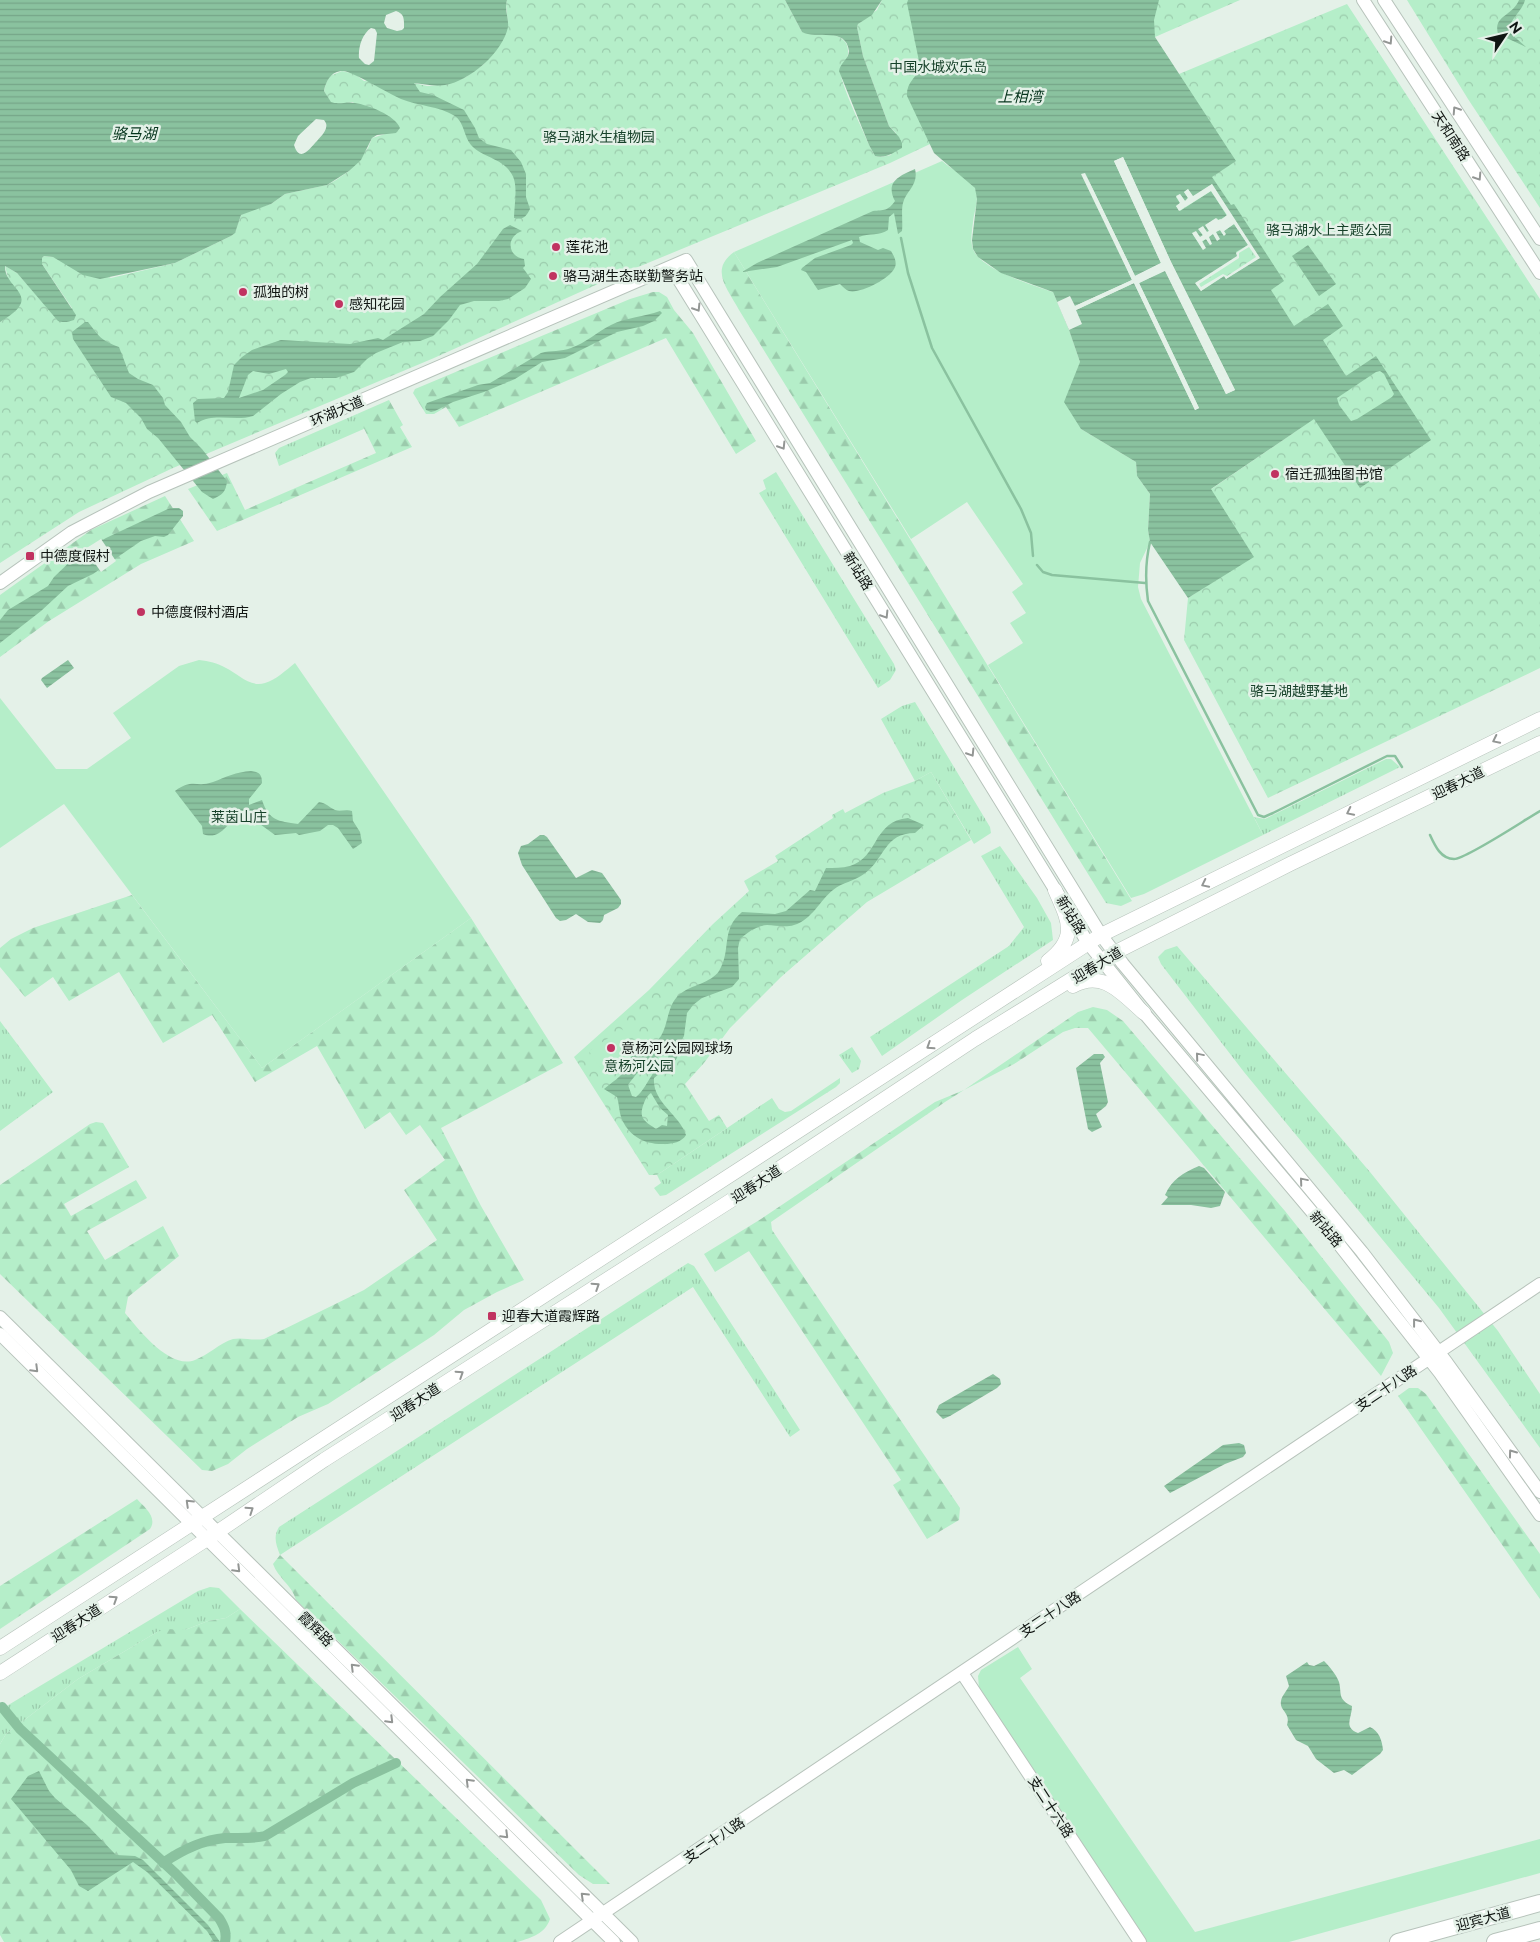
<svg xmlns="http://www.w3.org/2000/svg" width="1540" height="1942" viewBox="0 0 1540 1942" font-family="Raleway,'Noto Sans SC',sans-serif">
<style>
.grass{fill:url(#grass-tufts)}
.forest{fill:url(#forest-firs)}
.park{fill:url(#park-crowns)}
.garden{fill:#b5eec9}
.water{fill:url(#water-rules);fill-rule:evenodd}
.pier{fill:#e4f1e8;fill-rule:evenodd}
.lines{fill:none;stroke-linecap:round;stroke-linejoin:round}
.stream{stroke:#8ac29f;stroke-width:2.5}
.canal{stroke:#8ac29f;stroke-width:10}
.tertiary-casing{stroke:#b7c3bb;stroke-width:14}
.secondary-casing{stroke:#b7c3bb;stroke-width:15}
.trunk-casing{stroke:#b7c3bb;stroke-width:18}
.tertiary{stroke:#fff;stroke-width:12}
.secondary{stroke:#fff;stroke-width:14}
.trunk{stroke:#fff;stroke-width:16}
.oneway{stroke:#939694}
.poi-dot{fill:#c13361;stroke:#e4f1e8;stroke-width:2}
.labels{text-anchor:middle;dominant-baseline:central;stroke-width:5;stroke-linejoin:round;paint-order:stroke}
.park-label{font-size:14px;fill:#17422a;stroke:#e4f1e8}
.street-label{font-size:14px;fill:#101512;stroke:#e4f1e8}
.poi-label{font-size:14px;fill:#101512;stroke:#e4f1e8;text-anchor:start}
.water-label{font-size:15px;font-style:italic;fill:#05341c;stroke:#e4f1e8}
</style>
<defs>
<pattern id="grass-tufts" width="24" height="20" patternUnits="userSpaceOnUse" patternTransform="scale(1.25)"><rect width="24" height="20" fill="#b5eec9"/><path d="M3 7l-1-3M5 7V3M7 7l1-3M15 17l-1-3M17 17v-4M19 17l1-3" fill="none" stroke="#9bcbac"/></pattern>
<pattern id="forest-firs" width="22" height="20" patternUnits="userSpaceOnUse" patternTransform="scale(1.25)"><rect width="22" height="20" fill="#b5eec9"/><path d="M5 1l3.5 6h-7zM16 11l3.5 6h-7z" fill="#9bcbac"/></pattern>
<pattern id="park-crowns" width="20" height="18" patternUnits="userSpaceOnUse" patternTransform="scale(1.25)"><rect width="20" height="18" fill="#b5eec9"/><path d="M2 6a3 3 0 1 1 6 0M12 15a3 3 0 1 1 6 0" fill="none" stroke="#9bcbac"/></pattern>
<pattern id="water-rules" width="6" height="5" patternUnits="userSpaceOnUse" patternTransform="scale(1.25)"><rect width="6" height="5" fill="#8ac29f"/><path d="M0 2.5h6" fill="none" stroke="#76a688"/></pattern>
</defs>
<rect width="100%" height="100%" fill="#e4f1e8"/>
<path class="grass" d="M357,414L366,428L279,466L275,453L279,448Z
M776,472L894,664L896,670L890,680L878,688L759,493L766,489L763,480Z
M915,702L990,827L991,833L974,844L931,772L915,781L881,719L902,706Z
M1386,759H1391L1400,767L1263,835L1254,817L1265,819Z
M1000,846L1037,898L1051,923L1053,940L962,1000L882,1056L870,1037L1009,946L1024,927L981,856Z
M1177,946L1370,1172L1498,1331L1540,1394V1448L1439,1308L1244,1072L1161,964L1158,957L1165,950Z
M0,1021L53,1092L0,1131Z
M852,1047L861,1061L859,1069L852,1073L839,1055Z
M840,1078V1083L836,1087L666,1195L660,1196L654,1188L661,1183L657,1175L772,1098L779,1109L785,1112L791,1111Z
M688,1263L694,1266L800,1430L790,1437L693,1287L280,1555C276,1544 273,1537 279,1527Z
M210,1587L219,1588L240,1609L226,1618L208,1621L185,1630L157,1632L78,1679L6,1734L0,1744V1710L198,1591Z"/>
<path class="forest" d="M734,252L1132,901L1121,906L1106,903L739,310C728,289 709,270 734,252Z
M653,292H659L667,297L674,310L693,333L756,441L736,454L666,338L459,427L446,407L434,414H426L413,393L415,389L630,299Z
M389,400L403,425L400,427L412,447L217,531L188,489L227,473L245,510L376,453L357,414Z
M165,496L194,541L141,564L49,621L0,657V595L91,530Z
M132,895L262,1068L471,918L563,1063L441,1128L481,1206L524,1280L497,1292L464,1310L434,1335L368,1378L328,1404L298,1417L247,1449L228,1464L212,1471L202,1470L0,1274V1185L90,1124L96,1122L103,1123L129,1167L64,1204L71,1216L136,1180L147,1198L87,1231L105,1260L163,1226L179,1256L128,1297L125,1313C139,1330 170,1370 195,1360C208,1355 220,1343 233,1339C243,1337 253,1341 264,1339L364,1290L437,1240L404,1190L445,1160L420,1125L406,1135L390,1112L365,1129L317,1046L255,1082L212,1015L163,1043L119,972L69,1001L53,977L25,997L0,967V948L11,939L33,928Z
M1093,1007L1107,1010L1123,1021L1285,1211L1389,1342L1393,1353L1381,1376L1088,1028H1075L1063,1032L1014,1064L964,1090L945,1102L771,1222L772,1230L960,1508L959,1520L927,1539L893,1485L901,1480L749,1251L715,1272L704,1254L761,1219L935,1102L964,1090L1078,1012Z
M1409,1388H1418L1426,1394L1540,1554V1599L1398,1396Z
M137,1499C144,1507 158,1517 150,1529L0,1629V1586Z
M280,1555L610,1884H593L579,1875L296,1600C292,1585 278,1578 273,1564Z
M240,1609L541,1900L550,1919C545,1934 532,1937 518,1942H4L0,1935V1744L6,1734L78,1679L157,1632L167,1629L185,1630L208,1621L226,1618Z"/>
<path class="park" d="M507,0H785L802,32C822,34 857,30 846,62C844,67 840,74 842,80C849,102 860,124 869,145L875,156L882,157L891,155L896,133L889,126L863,56L857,27L858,24L877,10L882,0H1240L1155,37L890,163L609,279L434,358L173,468L79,512L0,563V322L16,310L5,266L17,273L58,320L72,308L42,264V258L44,256L53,257L111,278L175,263L231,236L235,232L241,215L248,211L271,204L285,194L327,185L336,180L349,171L368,148L372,138L385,134L353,102L339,104L331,103L324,91L326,83L330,76L342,71L355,74L364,81L414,83L427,86L445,85L466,77L484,64L508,25L506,4Z
M1407,0H1540V208L1468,99Z
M1347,4L1540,299V668L1268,798L1184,640L1188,598L1253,556L1210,490L1302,427L1201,291L1176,206L1179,74Z
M931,772L971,840L867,902L781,977L730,1028L704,1063L685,1084L709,1121L719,1115L727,1128L657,1175H649L574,1057L649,990L713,924L749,891L744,881L778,861L775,856L833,818L832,815L843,809L845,813L883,793L915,781Z"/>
<path class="garden" d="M942,161C952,170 969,177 975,188C980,199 974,211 973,222C972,231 970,241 973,249C981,270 1033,285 1053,292L1069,330L1080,362L1081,429L1136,462L1137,476L1150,494L1148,530L1150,542L1140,563L1138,587L1141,599L1263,835L1144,894L1131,898L988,665L1023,643L1010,623L1026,613L1012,592L1023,584L967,502L911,539L734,252Z
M199,660C209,661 217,663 226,668C237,673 250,688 265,683C276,680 286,670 295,663L471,918L262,1068L64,804L0,848V698L56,769H87L131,738L113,713L179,666Z
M622,1029L634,1046L600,1068L589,1051Z
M1018,1647L1032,1669L1020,1678L1195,1932L1540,1839V1873L1289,1942H1145L979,1688L978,1676L981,1670Z"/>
<path class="water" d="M0,0H507C504,9 509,18 508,27C503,52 470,81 445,85C435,87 424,84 414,83L420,92L433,95L464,110L475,128L479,138L487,144L511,150L521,162L526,174V197L530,209C526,217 523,220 514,218C514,205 519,184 511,173C502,158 483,158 471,145C464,137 464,122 455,116C439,106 418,106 401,99C389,94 352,71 343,71C331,71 326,81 324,91L331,102C339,105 347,101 355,103C368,105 395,115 400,128L396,133L377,135L372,138L361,160L349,171L327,185L285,194L271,204L241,215L235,233L231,236L175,263L100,279L83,275L53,257L44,256L42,258V264L76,315L74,320C68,322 64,323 58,321L17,273L5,266C4,290 46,295 0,322ZM396,11C405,14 404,20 404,28L402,30L397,31L387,28L384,23L386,15ZM371,28L375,29L377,33L374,61L369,65L365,64L359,58C358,48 362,34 371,28ZM316,119L324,120C326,123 327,124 326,128C325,133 320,137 317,141C310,148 300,164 294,145L298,136Z
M785,0H882L872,15L858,24L857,27L863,56L889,126L899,137L902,143V148C893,153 885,159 875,156L869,145L839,71C840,63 849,59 849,51C846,26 816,40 802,32Z
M908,0H1159L1154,20L1155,37L1236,161L1212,177L1231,205L1234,204L1284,281L1271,290L1294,326L1328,304L1343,326L1323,340L1346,376L1376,356L1431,440L1360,488L1314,419L1211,489L1254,557L1188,598L1150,542L1148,530L1150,494L1137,476L1136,462L1081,429L1064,402L1080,362L1069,330L1053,292L1001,273L978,257L973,249L972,240L977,199L975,188L934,153L907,96C906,82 917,78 920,66L907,3ZM1123,157L1171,262L1235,390L1226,394L1165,270L1139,283L1199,408L1195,410L1134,283L1076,310L1075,306L1132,280L1085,173L1135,276L1161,263L1114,161ZM1212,184L1259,258L1226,279L1224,276L1201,291L1196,283L1238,256L1236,252L1248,245L1234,224L1224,231V236L1220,230L1215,232L1217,240L1213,234L1208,237L1210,245L1206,239L1202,242L1203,250L1192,233L1200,237L1203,236L1199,229L1207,232L1209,231L1206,225L1217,218L1218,220L1227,216L1211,191L1180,211L1176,206L1180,203L1176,197L1180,194L1185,201L1188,198L1184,192L1188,189L1193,197ZM1380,371L1384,374L1394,394L1392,397L1357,419L1351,421L1339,405L1337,398L1376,372Z
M1519,0H1525C1522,12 1509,19 1509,32L1526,47L1498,34C1493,15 1512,17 1519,0Z
M915,169C919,185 906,191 903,203C901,210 903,223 902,231L898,234L894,213L889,217L888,230C880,236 869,233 859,237L860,242L878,250L883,248L891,251C894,256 898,263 894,269C889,279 860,294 849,291C846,290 843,287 840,284L818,290L806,272L801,270L802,268L815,258L851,245L853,243L852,240L777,267L742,272L757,263L873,211C884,210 888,211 895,201C885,182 899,176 915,169Z
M510,225L522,231C505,237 508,257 524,259L525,266L523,268L531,279L525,288L508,299L499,301H474L460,305L449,320L433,336L420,341L403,342L376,353L367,359L354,372L336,378H311L300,382L281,394L253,416C234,422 215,412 197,423L195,421L193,403L198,399L224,398L228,392L234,365L242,357L252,350L272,343L281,340L350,344L378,338L383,340L386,338L424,314L440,297L477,264L503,229ZM286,369L288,372L285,375L263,390L239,398L248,375L253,371L269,374Z
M1308,245L1336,284L1319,296L1292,256Z
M660,311L662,313L654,321L643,326L617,332L565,358L542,362L515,379L484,392L453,402L435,411L431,412L426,410L425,407L427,403L478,385L490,383L541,353C551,350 561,352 571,348C586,343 597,332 611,325C627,317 644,317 660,311Z
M85,322H88C99,336 100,340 119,347L129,373L138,379L153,385L163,398L165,405L181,422L190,437L202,449L227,481C226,492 222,495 213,499L202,492L158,438L147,429L141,418L126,403L111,397L73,339L72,332Z
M170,508H179L183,511V516L168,535L164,537L155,536L141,541L93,574L68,586L41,611L0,643V620L8,610L48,586L54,577L78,554L106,538Z
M68,660L74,668L47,688L41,680L42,678Z
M251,771C259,772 262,774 262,783L249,799V805L262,800C269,821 278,821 298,824L319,802C326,803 329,807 335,810C340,812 346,809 352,811L353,821L360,832L362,843L353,849L338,828L333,825H328L320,831L299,835L296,833L275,835L249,816L239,813C228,823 220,841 203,834L202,826L175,791C193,778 196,788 213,782C226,777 236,772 251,771Z
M908,818L924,825L915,833C884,833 885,859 864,874C855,881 843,882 833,890C820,900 812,920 794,925C785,928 775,925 767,925C756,926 748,932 740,939L738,948L739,979L732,987L702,998L693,1005L687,1013L684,1036L679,1045L677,1058L674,1062L654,1078C652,1102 679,1114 686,1135C682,1142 672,1144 665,1144C645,1145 628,1136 621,1117C619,1111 619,1103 617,1097L604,1089C611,1083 621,1077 627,1068C630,1063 630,1056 635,1052C644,1046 655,1045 661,1036C669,1022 667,1005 680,994C691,985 711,983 719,971C732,950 720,930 742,912L775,914L786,911L810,890L815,891L826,868C834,868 842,868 850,866C879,857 873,821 908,818ZM669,1054C666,1067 658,1065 652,1075C646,1084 644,1090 636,1097L632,1096L628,1085C640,1069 649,1058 669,1054ZM651,1093L660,1108L668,1115L667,1126L662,1125L656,1129C644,1121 638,1118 644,1103C646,1098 647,1096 651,1093Z
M540,835H544L547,837L576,878L592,870L602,873L621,900V904L618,908L604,915L603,920L600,923L588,922L576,914L566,920L560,921L556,918L522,865L518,853L521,846L528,844Z
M1094,1054H1103L1105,1057L1100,1063L1108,1102L1106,1106L1096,1114L1102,1127L1092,1132L1088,1129L1076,1068Z
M1199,1166L1204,1168L1225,1192L1220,1206L1211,1208L1191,1205H1161L1168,1197L1165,1195C1172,1179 1183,1173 1199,1166Z
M993,1374L1000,1379L1001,1384L997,1388L950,1416L943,1419L936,1412L939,1405Z
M1239,1443L1244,1445L1246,1453L1243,1457L1225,1464L1170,1493L1164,1486L1223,1445Z
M1324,1661C1329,1666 1336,1674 1339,1682C1342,1693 1337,1699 1352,1706C1352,1718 1343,1727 1358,1733L1370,1727C1379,1731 1382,1740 1383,1750L1380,1754L1352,1775L1344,1770L1334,1773L1316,1759L1308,1746L1296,1740L1287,1725C1291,1712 1279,1711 1281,1701C1282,1695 1287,1691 1289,1686L1286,1676L1307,1662L1309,1665L1314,1666Z
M39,1771L49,1791L55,1798L87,1825L116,1855L135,1856L143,1860L208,1925L220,1942H214L207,1931L147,1872L133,1862L88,1891L79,1886L71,1870L11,1799L28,1776Z"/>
<path class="pier" d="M1123,157L1171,262L1235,390L1226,394L1165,271L1139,283L1199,408L1195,410L1134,283L1076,310L1082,324L1069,330L1057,302L1070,296L1075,306L1132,280L1081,174L1085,173L1135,276L1161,263L1114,161ZM1122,160L1169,263L1232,389L1227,391L1167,269L1164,268L1136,283L1135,281L1134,278L1162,266L1164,263L1117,162Z
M1212,184L1260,258L1226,279L1224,276L1201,291L1195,283L1237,256L1236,253L1248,245L1234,224L1224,231L1226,234L1224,236L1220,230L1216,232L1220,239L1217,241L1213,234L1209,237L1212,244L1210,245L1206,239L1202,241L1206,248L1203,250L1192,233L1196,231L1200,237L1203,235L1198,229L1203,226L1207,232L1209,231L1205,225L1216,218L1218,220L1222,219L1227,215L1211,191L1179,211L1176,206L1180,203L1176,196L1180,194L1185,201L1188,198L1184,192L1188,189L1193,196ZM1249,247L1256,257L1227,276L1223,274L1201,287L1199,284L1239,258V253Z
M101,539L116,561L101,572L85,549Z"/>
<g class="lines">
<path class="stream" d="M901,238L908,273L932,348L1021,509L1031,533L1033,556
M1150,542C1145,563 1145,580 1148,601L1258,815L1264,817L1273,813L1387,756H1395L1402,767
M1037,565L1043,572L1052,575L1145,583
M1430,835C1435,846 1441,859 1454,859C1466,859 1526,819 1540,811"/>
<path class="canal" d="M2,1707L20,1729L176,1874L219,1918C224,1926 227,1932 225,1942
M163,1863C182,1850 202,1840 225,1838C239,1838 252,1839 265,1836L353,1783L396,1763"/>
<defs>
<path id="tertiary" d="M1363,0L1540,273
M1384,0L1540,239
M671,267L1088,943L1144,1013L1334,1238L1440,1373L1540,1515
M0,583L72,532L149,492L686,260L1101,935L1123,964L1362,1252L1447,1363L1540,1492
M0,1317L632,1942
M0,1334L614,1942
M962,1673L1140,1942
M560,1942L1540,1284"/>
<path id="secondary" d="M1048,961C1079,937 1068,920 1055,890
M1073,986C1103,969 1122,994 1144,1013
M0,1648L1101,935L1540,719
M0,1673L207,1539L324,1460L730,1201L975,1039L1114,953L1290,864L1540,743"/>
<path id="trunk" d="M1398,1942L1540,1903
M1495,1942L1540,1930"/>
</defs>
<use href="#tertiary" class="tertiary-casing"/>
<use href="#secondary" class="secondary-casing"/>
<use href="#trunk" class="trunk-casing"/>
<use href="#tertiary" class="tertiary"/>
<use href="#secondary" class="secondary"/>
<use href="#trunk" class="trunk"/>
</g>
<defs><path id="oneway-chevron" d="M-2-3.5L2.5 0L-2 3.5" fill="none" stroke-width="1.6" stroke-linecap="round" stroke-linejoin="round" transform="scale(1.25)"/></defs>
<g class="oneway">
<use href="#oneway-chevron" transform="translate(1389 41) rotate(57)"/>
<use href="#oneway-chevron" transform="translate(1456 110) rotate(-123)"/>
<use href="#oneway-chevron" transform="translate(1478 177) rotate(57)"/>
<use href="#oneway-chevron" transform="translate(697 308) rotate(58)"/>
<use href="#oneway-chevron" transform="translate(782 446) rotate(58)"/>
<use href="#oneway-chevron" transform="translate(885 615) rotate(58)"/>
<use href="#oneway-chevron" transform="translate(1496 740) rotate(154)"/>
<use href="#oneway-chevron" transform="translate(971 753) rotate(58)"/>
<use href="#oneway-chevron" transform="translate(1350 812) rotate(154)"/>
<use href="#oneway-chevron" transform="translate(1205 884) rotate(154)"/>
<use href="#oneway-chevron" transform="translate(930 1046) rotate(147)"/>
<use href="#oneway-chevron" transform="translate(1199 1056) rotate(-130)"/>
<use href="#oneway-chevron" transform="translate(1303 1181) rotate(-130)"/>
<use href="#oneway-chevron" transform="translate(596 1286) rotate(-33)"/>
<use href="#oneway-chevron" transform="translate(1416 1322) rotate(-128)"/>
<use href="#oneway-chevron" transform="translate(35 1369) rotate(45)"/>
<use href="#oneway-chevron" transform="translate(460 1374) rotate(-33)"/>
<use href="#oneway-chevron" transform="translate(1512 1453) rotate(-126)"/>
<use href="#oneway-chevron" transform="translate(189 1503) rotate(-136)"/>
<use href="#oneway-chevron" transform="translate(250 1510) rotate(-34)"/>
<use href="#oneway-chevron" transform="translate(237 1569) rotate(45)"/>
<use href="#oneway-chevron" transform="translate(114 1599) rotate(-33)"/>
<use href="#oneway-chevron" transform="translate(354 1667) rotate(-135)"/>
<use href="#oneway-chevron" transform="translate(390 1720) rotate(45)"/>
<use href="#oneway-chevron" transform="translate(469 1782) rotate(-135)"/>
<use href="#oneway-chevron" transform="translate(505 1835) rotate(45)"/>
<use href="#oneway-chevron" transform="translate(584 1896) rotate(-136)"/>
</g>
<g class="poi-dot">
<circle cx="556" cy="247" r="5"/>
<circle cx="553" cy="276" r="5"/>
<circle cx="243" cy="292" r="5"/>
<circle cx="339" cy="304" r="5"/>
<circle cx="1275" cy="474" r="5"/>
<rect x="25" y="551" width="10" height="10" rx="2.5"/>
<circle cx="141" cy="612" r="5"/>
<circle cx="611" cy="1048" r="5"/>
<rect x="487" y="1311" width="10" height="10" rx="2.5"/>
</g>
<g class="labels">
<g class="park-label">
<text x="938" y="67">中国水城欢乐岛</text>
<text x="599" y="137">骆马湖水生植物园</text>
<text x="1329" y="230">骆马湖水上主题公园</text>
<text x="1299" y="691">骆马湖越野基地</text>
<text x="239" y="817">莱茵山庄</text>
<text x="639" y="1066">意杨河公园</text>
</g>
<g class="street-label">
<text transform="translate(1451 136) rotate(57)">天和南路</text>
<text transform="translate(337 411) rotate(-23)">环湖大道</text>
<text transform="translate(858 571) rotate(58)">新站路</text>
<text transform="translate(1458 783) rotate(-26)">迎春大道</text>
<text transform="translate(1071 915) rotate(58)">新站路</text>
<text transform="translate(1097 965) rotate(-31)">迎春大道</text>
<text transform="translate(756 1184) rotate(-33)">迎春大道</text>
<text transform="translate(1326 1229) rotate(50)">新站路</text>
<text transform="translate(1386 1388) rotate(-34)">支二十八路</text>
<text transform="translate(415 1402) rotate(-33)">迎春大道</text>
<text transform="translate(1050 1614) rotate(-34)">支二十八路</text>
<text transform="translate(76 1623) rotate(-33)">迎春大道</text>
<text transform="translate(316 1629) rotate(45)">霞辉路</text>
<text transform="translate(1051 1807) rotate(57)">支二十六路</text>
<text transform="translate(714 1840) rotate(-34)">支二十八路</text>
<text transform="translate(1483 1919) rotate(-15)">迎宾大道</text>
</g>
<g class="poi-label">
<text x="566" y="247">莲花池</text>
<text x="563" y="276">骆马湖生态联勤警务站</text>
<text x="253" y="292">孤独的树</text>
<text x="349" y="304">感知花园</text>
<text x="1285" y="474">宿迁孤独图书馆</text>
<text x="40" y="556">中德度假村</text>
<text x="151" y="612">中德度假村酒店</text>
<text x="621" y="1048">意杨河公园网球场</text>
<text x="502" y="1316">迎春大道霞辉路</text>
</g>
<g class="water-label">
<text x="1020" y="97">上相湾</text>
<text x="134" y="134">骆马湖</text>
</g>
</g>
<g transform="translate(1505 35) rotate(55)" stroke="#e4f1e8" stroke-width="4" paint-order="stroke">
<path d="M0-4L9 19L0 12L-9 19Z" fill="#101512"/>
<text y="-8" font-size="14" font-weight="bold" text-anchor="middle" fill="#101512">N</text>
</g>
</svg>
